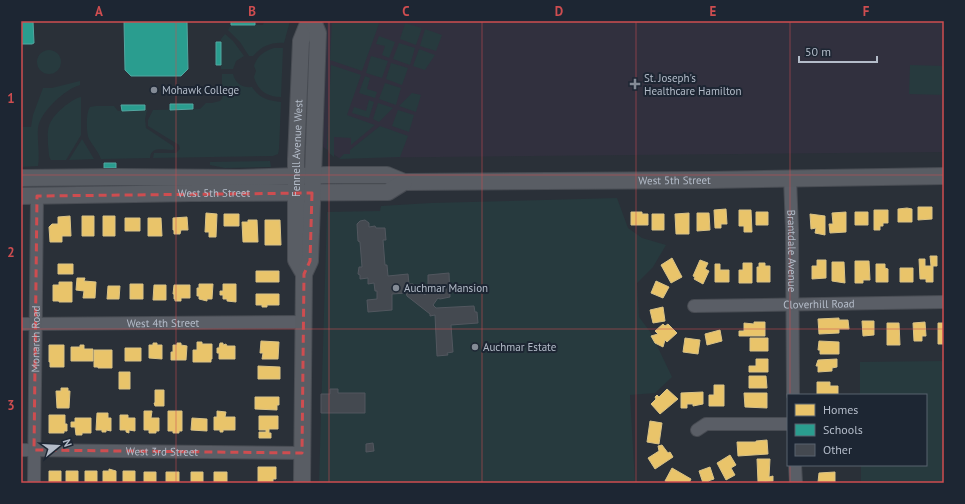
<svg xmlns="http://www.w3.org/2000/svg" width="965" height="504" viewBox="0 0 965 504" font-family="'PT Sans',sans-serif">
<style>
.medical{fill:#31303e}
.green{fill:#273a3e}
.homes{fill:#e9c46a;stroke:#d9c286}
.schools{fill:#2a9d8f;stroke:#53a6a0}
.building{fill:#444950;stroke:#52575f}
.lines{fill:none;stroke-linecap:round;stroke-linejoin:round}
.minor-casing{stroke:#484c53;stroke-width:14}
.secondary-casing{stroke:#484c53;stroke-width:18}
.minor{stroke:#5a5e66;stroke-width:12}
.secondary{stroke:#595d64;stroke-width:16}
.marked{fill:none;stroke:#ce4d50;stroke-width:3;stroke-dasharray:8 5;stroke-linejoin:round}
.grid{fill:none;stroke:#ce4d50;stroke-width:1;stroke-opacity:0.55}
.poi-dot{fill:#848b96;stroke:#1d2633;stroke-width:1.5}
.labels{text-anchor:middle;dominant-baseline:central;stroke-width:4;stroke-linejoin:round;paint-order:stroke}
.poi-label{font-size:11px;fill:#b4bcc9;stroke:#1d2633;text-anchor:start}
.street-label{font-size:11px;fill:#b4bcc9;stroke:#1d2633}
.neatline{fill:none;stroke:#ce4d50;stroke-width:1.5}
.grid-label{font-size:13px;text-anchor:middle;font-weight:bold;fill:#ce4d50}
</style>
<rect width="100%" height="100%" fill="#2a3038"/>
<path class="medical" d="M327,21H944V152L339,158L323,147Z"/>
<path class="green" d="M264,21H290L284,43C271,42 262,46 253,56H249L240,42L228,30L231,25H263Z
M332,21H380L362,71L330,60Z
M405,23L422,28L416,45L400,39Z
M425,29L442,35L436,51L420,46Z
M225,34L233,41L244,56L236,61L233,69H221V39Z
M379,36L395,42L389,58L382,55L385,46L376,44Z
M399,43L415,48L410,65L393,59Z
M274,48H283L281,97C267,97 258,91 254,77L256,71L254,66C257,56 264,51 274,48Z
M419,49L435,55L425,70L413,66Z
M37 62a12 12 0 1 1 24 0a12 12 0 1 1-24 0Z
M371,56L388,61L382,78L366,73Z
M391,63L408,68L402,85L386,79Z
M331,65L361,75L347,115L375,125L351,145V138L334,137V157L329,153L327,147Z
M910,65L944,66V95L909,94Z
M222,74H233C235,83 242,88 252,87C259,98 268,101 281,102L279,149L278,154L273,156L153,158L154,153H176L180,149L179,145L148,126V120L153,110L200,109L206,103H212L220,101C224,97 224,92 220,87L222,85Z
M365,76L370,78L367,89L377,92L375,98L359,93Z
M80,81V85C65,89 40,112 38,128C37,141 40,154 38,166L21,167V127H31L33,115L43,88H52Z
M385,83L401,88L396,105L379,99Z
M412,93L421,95L416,112L399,106Z
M81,97V135L66,160H51C48,156 49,150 48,145C48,139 47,132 49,126C52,115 71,99 81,97Z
M369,100L374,102L369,118L352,113L354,107L366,111Z
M378,103L393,108L379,122L373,119Z
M96,106H114L118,111L147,110L145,119L146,128L173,146L174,149L172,150C163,150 151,146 150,158L101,159C98,151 93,146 89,139C86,133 86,112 90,107Z
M398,110L414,115L409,132L392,126Z
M380,126L408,136L400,157L339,159L344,154H350V150Z
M82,139L94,159L69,160Z
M270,161L271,167L225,168L210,165V162Z
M617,198L628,228L642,238L666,245L653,267L637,283L639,317L651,333L672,377L655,393L630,395L635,483H319L327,212L380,211L381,206L431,203Z
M944,361V483H861V465H926V395H860V362Z"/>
<path class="homes" d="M918,207H932V219L918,220Z
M907,208L912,209V222H898V209Z
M726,209L727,224H721V228H715L714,210Z
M739,210H751L752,232H744V226H739Z
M874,210H888V223H883V226H880V230H874Z
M631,212H642V214H648V225H631Z
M756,212H768V225H756Z
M846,212V232L830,233L829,224H833L832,213Z
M855,212H868V225H855Z
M206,213L217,214L216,237H209V232H205Z
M689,213V234H676L675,214Z
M697,213H709L710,230L697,231Z
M224,214H239V226H224Z
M652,214H664V230H652Z
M810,214L825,216V235L815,233L816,228L811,229Z
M70,216L71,236H62V242H50L49,227L52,224H58V217Z
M82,216H94V236H82Z
M103,216H115V236H103Z
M187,217L188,230H181L180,234H174V230H173V218Z
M125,218H140V231H125Z
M148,218H161L162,236H148Z
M248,220H257L258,242H243L242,222H248Z
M265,220H280L281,245H265Z
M930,256H937V266H933V282H926V279H920L919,259H925V266H931Z
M672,258L682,277L671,283L661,265Z
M700,260L708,263L705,269L709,271L703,284L694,279L695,277L693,276Z
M817,260H826V278L812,279V266H817Z
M855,261H869L870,280H863V283H855Z
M832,262H844L845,283L832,281Z
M743,263H752V283H739V270H743Z
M759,263H765V266H770V282H757V267H759Z
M58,264H73V274H58Z
M715,264H720V270H729V282H715Z
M876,264H885V268L888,269V282H876Z
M900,268H913V282H900Z
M256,271H279V282H256Z
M77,278H85L84,281L96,282L95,298H83L84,291L76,290Z
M656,281L669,287L663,298L651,293Z
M59,282H72V302H59V301H53V285H59Z
M130,284H143V299H130Z
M199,284H213L212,299H207V301L199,299V296H197V288H199Z
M223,284H236V302L227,301V299H223V295H220V291H223Z
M154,285H166V300H153Z
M174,285H190V298H181V301H175V299H174V294H173Z
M108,286H120L119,299H107Z
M256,294H279V305H267V307H262V305H256Z
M663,307L665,321L653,323L650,310Z
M839,318V320H848L849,329H839V333L819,334L818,319Z
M862,321H874V335L863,336Z
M754,322H765V336H739V331H744V323L754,324Z
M925,322L926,336H922V341H914L913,323Z
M887,323H899L900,345H887Z
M938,323H944V344H938Z
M663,324L665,326L668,324L677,333L667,342L665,340L663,347L655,343L651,336L658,334L655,331Z
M720,330L722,341L707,345L705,334Z
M685,338L700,340L698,354L683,352Z
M750,338H768V351H750Z
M261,341L279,342L278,359H262L263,353H260Z
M819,341L839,342V354H820V350H818Z
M197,342H202V344H212V359H211V362H193V350H197Z
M153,343H157V345H162V359L149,358V345H153Z
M177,343H181V345L187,346L186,360H171V352H173V345H177Z
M220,343H223V345L226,344L227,346H235V359H219V353H217V348H219Z
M49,345H64V367H50V362H49Z
M80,345H84V349H93V361H71V347H80Z
M125,348H141V361H125Z
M94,350H112V368H98V367H94Z
M756,359H768V372H749V366H756Z
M837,359V367L832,368V371L818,372V366H816L818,360Z
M258,366L280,367V379H258Z
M119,372H130V389H119Z
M749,376H766L767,388H749Z
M817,382H830V386H838V395H817Z
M714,385H724V406H709V395H714Z
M61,388H68V391H70L69,408H57L56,391H61Z
M667,389L678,399L660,414L651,404L656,399L655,397L657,395L659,397Z
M155,390H164V406H155L154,403H155Z
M703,392V404L693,406V404H687V408H681V393Z
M744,393H767V408L745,407Z
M255,397H279V405H277V410L255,409Z
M144,411H152L151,418H159V431H156V433H149V430H144Z
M168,411H182V431H179V433H173V431H168Z
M217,411L226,412L225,417H235V430H223V432H220V430H214V417H217Z
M97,413H108V418H111V431L106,430V432H102V430H96Z
M49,415H65V424H67V431H64V433H49Z
M120,415H128V418H135V431L129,430V433L126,432V430H120Z
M259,416H278V429H269V433H271V438H259V432H266V430H259Z
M75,418H91V433H82V435H76L75,427H71V422H75Z
M192,418L207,419V431L191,430Z
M650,421L662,423L659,444L647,442Z
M767,440L768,454L738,456L737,442H756V441Z
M662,445L668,453L670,452L673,457L655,469L648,458L659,451L658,446Z
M730,455L736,465L731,468L735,475L726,480L717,463Z
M757,459H770L769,477L773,476V481L758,482Z
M258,467H276V479H273V483H258Z
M710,467L714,479L708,481L709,483H703L699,471Z
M672,468L691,479L689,483H670L665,481Z
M109,469L116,471V483H103V471H109Z
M49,471H61V483H49Z
M66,471H78V483H66Z
M85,471H97V483H85Z
M123,471H135V483H123Z
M144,472H156V483H144Z
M166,472H179V483H166Z
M191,472H203V483H191Z
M214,472H227V483H214Z
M835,472V483H819V482H818L819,473Z"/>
<path class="schools" d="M21,21H33L34,43L32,44H21Z
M124,21H187L188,69L181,76H131L125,70Z
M231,21H255V25H231Z
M216,42H221V65H216Z
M170,104H193V109L170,110Z
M121,105H145V110L122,111Z
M104,163H116V168H104Z"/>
<path class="building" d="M365,220L369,223V227L375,226L376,228H385L386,240H383L385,265H387L388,276L408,274L409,284H413L425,295L430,289L428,287V275L449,273L450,297L440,299L438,298L433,305L436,308L474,306L475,312H477L478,323L451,325L453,352L447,353L448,355L437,356L435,315L430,316V314L407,296L406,293L392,294V310L368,312L367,300L377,299V291H375L374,283L368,284V278L360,279V275L358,274L359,267H362L360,242L358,241L357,224L360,221Z
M330,389H338V393H365V413H321V394H330Z
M373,443L374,451L366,452V444Z"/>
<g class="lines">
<defs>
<g id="minor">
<path id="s1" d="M790,178L792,230L793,395"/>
<path id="s2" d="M694,306L944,302"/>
<path id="s3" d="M21,324L304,322"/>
<path d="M697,430L706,424H788"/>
<path id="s4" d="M21,450L302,453"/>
<path d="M795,465L796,483"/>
<path id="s5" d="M34,483L37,196"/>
</g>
<g id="secondary">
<path id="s6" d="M21,178L116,177L239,178L327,175H387L404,182L710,180L944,176"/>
<path id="s7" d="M21,196L192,193L388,192L404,182"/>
<path id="s8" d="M304,274L296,260V159L301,41L309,21"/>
<path d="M302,483L304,274L310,261L318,33L313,21"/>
</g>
</defs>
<use href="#minor" class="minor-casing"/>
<use href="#secondary" class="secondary-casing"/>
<use href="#minor" class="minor"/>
<use href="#secondary" class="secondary"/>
</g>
<path class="marked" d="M312,193L310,261L304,274L302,453L34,450L37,196Z"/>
<path class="grid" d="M176,21V483M329,21V483M482,21V483M636,21V483M790,21V395M21,175H944M21,329H944M790,465V483"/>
<g class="poi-dot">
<path d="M633 78h4v4h4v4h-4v4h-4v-4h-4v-4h4z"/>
<circle cx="154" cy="90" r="4"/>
<circle cx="396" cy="288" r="4"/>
<circle cx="475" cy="347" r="4"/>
</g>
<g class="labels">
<g class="poi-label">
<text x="644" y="78">St. Joseph's<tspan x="644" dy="13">Healthcare Hamilton</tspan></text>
<text x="162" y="90">Mohawk College</text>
<text x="404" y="288">Auchmar Mansion</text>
<text x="483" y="347">Auchmar Estate</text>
</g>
<g class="street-label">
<text stroke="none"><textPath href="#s8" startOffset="128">Fennell Avenue West</textPath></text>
<text stroke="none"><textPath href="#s6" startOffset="655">West 5th Street</textPath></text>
<text stroke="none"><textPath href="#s7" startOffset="193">West 5th Street</textPath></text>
<text stroke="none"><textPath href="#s1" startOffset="73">Brantdale Avenue</textPath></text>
<text stroke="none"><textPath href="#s2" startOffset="125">Cloverhill Road</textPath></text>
<text stroke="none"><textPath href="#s3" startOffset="142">West 4th Street</textPath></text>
<text stroke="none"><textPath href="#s5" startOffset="144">Monarch Road</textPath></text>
<text stroke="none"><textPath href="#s4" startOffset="141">West 3rd Street</textPath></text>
</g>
</g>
<rect width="965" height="504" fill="none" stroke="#1d2633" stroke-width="44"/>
<rect x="787" y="394" width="140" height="72" fill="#1d2633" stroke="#59626f"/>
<rect x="795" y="404" width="20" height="12" fill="#e9c46a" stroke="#59626f"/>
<text x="823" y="414" font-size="12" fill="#b4bcc9">Homes</text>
<rect x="795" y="424" width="20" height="12" fill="#2a9d8f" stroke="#59626f"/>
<text x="823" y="434" font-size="12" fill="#b4bcc9">Schools</text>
<rect x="795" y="444" width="20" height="12" fill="#444950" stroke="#59626f"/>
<text x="823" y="454" font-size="12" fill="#b4bcc9">Other</text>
<g transform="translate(58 446) rotate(72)" stroke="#1d2633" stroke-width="3" paint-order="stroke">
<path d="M0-3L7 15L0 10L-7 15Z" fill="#b4bcc9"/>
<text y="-6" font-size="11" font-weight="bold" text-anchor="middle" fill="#b4bcc9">N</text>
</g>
<path d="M799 56v6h78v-6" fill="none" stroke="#b4bcc9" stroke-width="2"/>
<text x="805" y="56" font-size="12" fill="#b4bcc9" stroke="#1d2633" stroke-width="3" paint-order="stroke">50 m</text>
<rect x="22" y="22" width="921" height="460" class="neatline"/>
<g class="grid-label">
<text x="99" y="16">A</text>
<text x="252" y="16">B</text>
<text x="406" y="16">C</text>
<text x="559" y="16">D</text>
<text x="713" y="16">E</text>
<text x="866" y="16">F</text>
<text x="11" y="103">1</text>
<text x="11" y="257">2</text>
<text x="11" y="410">3</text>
</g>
</svg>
